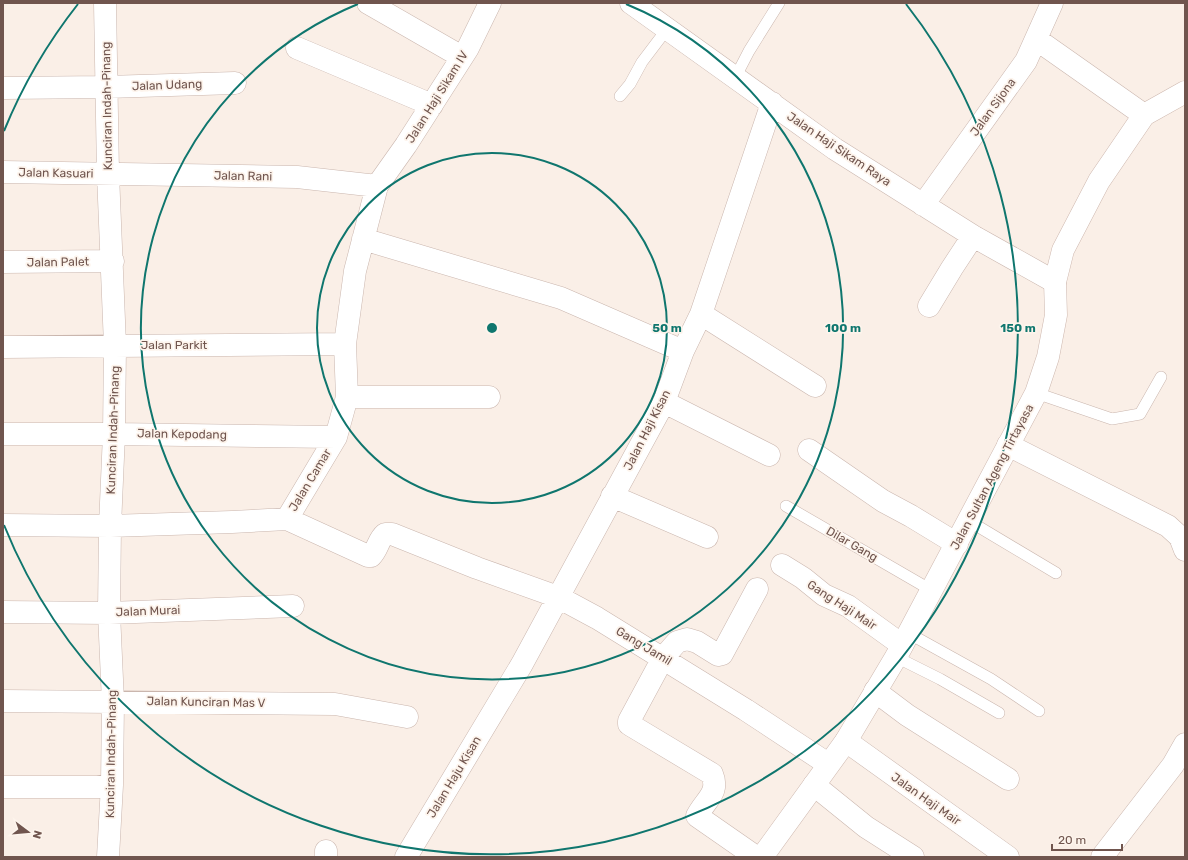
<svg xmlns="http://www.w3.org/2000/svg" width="1188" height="860" viewBox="0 0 1188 860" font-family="Rubik,sans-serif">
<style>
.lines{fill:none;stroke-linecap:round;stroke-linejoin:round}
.lane-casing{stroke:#cab6ae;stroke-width:12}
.street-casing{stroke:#cab6ae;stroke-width:23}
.secondary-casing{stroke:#ceb8af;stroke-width:23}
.lane{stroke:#fff;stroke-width:11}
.street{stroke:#fff;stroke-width:22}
.secondary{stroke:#fff;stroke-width:22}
.ring{fill:none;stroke:#0f766e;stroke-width:2}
.labels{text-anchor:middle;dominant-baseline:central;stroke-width:3.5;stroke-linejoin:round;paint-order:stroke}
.street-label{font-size:12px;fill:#70554e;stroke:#fdf4ec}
.centre{fill:#0f766e;stroke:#fdf4ec;stroke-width:2}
.ring-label{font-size:12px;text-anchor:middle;font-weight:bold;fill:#0f766e;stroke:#fdf4ec;stroke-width:3.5;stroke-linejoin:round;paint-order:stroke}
</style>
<rect width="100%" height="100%" fill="#faefe7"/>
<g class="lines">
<defs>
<path id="lane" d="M735,78L749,51L779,3
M620,96L630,84L642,62L667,29
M1036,393L1112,419L1140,414L1161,377
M786,506L931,590
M969,521L1056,573
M908,633L991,679L1039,711
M896,657L940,679L999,713"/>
<path id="street" d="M105,3L108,174L115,345L114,434L110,526L109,613L113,702L112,785L108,857
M368,3L462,57
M631,3L835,149L973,236L1055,282
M1036,39L1144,115
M297,48L432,105
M3,88L107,87L235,83
M3,172L297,177L377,186
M923,205L1026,61L1052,3
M363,239L561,298L683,351
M3,262L113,261
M929,306L952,268L973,236
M701,314L815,386
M3,347L345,344
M347,397H489
M664,402L769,455
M3,434H114L336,437
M1008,445L1168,526L1180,537L1185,550
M809,450L883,501L911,516L957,544
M612,496L707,537
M287,519L368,556H371C378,549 378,540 385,534H392L477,568L558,597L597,618L746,710L828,764
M3,525L110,526L232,522L287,519L336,437L347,397L345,344L355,271L377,186L406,145L468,48L490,3
M782,565L803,578L824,595L848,606L902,645
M3,612L109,613L293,606
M875,691L907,715L1008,779
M3,701L335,704L407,717
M846,741L1008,857
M814,785L866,827L913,857
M3,787H98L112,785
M326,851V857
M406,857L522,664L664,402L683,351L701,314L772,103
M756,857L697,816C705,800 720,793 712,774L632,726L629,724V721L663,658L677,642L687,639L697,642L718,655L722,654L757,589
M1102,857L1173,765L1185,744"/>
<path id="secondary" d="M762,857L846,741L896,657L1036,393L1048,357L1056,315L1055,282L1063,250L1099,181L1144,115L1185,92"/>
</defs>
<use href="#lane" class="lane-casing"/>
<use href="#street" class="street-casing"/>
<use href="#secondary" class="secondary-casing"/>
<use href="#lane" class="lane"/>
<use href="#street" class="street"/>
<use href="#secondary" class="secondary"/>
</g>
<g class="ring">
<circle cx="492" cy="328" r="175"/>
<path d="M626 4A351 351 0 1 1 358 4"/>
<path d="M4 131A526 526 0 0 1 78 4M906 4A526 526 0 1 1 4 525"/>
</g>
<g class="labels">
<g class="street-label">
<text transform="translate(167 85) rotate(-2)">Jalan Udang</text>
<text transform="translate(437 97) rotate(-58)">Jalan Haji Sikam IV</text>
<text transform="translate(107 106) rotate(-91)">Kunciran Indah-Pinang</text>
<text transform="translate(993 107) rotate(-54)">Jalan Sijona</text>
<text transform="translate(839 149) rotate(34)">Jalan Haji Sikam Raya</text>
<text transform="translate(56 173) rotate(1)">Jalan Kasuari</text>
<text transform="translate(243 176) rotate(1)">Jalan Rani</text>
<text transform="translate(58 262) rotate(-1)">Jalan Palet</text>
<text x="174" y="345">Jalan Parkit</text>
<text transform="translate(113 430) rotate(-88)">Kunciran Indah-Pinang</text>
<text transform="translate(647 430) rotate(-63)">Jalan Haji Kisan</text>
<text transform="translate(182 434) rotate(1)">Jalan Kepodang</text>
<text transform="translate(992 477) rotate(-62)">Jalan Sultan Ageng Tirtayasa</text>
<text transform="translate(310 480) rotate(-59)">Jalan Camar</text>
<text transform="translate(852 544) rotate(30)">Dilar Gang</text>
<text transform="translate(842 605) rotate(33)">Gang Haji Mair</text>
<text transform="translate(148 611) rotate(-2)">Jalan Murai</text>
<text transform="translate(644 646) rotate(31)">Gang Jamil</text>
<text transform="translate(206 702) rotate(1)">Jalan Kunciran Mas V</text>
<text transform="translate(111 754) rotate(-89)">Kunciran Indah-Pinang</text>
<text transform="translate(454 777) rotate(-59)">Jalan Haju Kisan</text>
<text transform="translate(926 799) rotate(35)">Jalan Haji Mair</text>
</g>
</g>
<circle cx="492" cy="328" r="6" class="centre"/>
<g class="ring-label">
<text x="667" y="332">50 m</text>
<text x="843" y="332">100 m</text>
<text x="1018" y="332">150 m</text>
</g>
<rect width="1188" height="860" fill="none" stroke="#70554e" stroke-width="8"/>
<g transform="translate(28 832) rotate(106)" stroke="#fdf4ec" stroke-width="3" paint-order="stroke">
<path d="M0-3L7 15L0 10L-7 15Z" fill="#70554e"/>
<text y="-6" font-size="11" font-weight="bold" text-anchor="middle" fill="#70554e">N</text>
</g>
<path d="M1052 844v6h70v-6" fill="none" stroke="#70554e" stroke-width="2"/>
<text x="1058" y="844" font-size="12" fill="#70554e" stroke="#fdf4ec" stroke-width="3" paint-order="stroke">20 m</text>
</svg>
